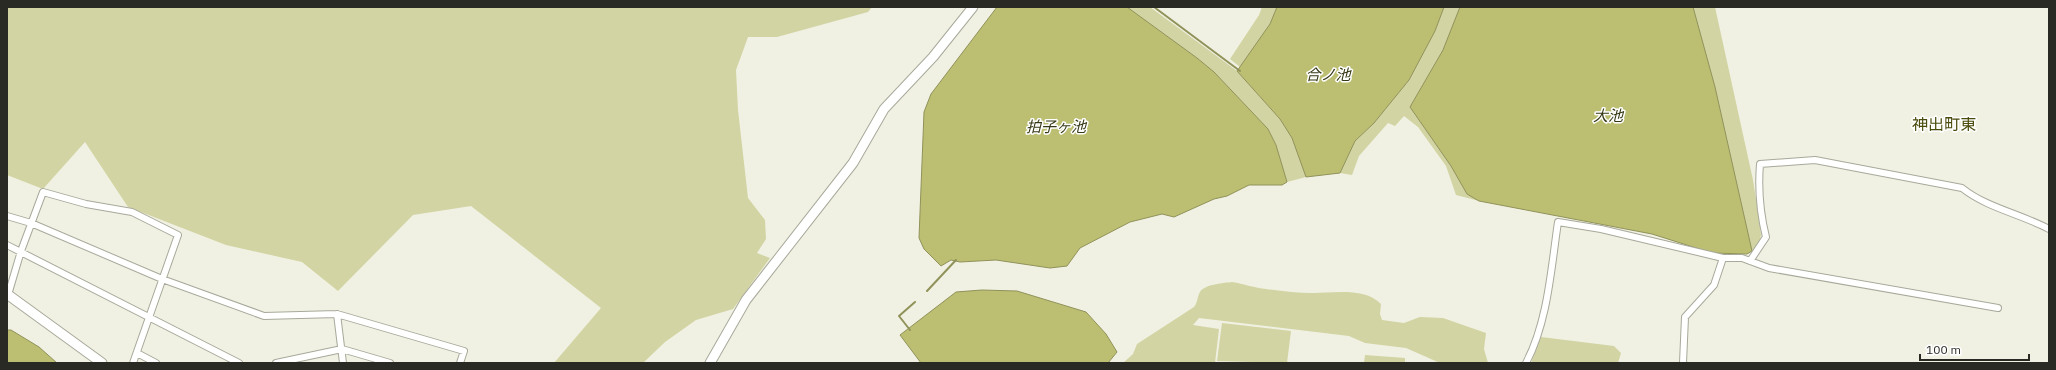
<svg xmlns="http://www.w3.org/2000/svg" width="2056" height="370" viewBox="0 0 2056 370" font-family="'IBM Plex Sans','Noto Sans JP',sans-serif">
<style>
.green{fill:#d2d4a3}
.water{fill:#bcbf71;stroke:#90925a}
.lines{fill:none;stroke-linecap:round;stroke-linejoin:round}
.stream{stroke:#90925a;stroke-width:2}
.street-casing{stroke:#a8a99b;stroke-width:8}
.secondary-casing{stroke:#a8a99b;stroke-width:11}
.street{stroke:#fff;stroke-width:6}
.secondary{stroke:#fff;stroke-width:9}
.labels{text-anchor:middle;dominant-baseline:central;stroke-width:3;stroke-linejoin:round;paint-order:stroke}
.water-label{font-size:15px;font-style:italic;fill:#363715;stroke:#fff}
.quarter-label{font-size:16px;fill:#4a4b0c;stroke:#fff}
</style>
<rect width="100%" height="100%" fill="#f0f1e2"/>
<path class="green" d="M7,7H872L868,12L777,37H748L736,70L738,110L748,198L765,220L766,239L757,253L770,258L733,309L696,320L665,342L643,363H554L601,308L471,206L413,215L338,291L302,262L226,245L128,207L85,142L43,189L7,175Z
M1127,7H1150L1237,71L1280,119L1292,138L1306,177L1287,182L1276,145L1268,129L1214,72L1197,58Z
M1262,7H1277L1270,24L1240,67L1230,59L1259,15Z
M1444,7H1460L1443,50L1410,107L1451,166L1467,194L1479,201L1456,195L1446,166L1418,127L1404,116L1395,126L1388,123L1359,156L1352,175L1340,173L1355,141L1374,123L1409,80L1435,31Z
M1693,7H1715L1753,180L1759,219L1761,235L1759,244L1752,251L1715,87Z
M1232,282C1244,284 1255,288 1266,289C1281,291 1297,293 1313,293C1333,293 1365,287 1381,304L1380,314L1382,320L1404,323L1420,317L1443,318L1486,333L1484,349L1488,363H1440L1406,348L1365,343L1349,336L1199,318L1193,325L1219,329L1215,363H1123L1133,354L1137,344L1194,307C1198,302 1197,297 1200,292C1205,284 1224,283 1232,282Z
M1222,323L1291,331L1287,363L1217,361Z
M1541,337L1614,346L1621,353L1618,363H1531Z
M1365,355L1405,358V363H1364Z"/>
<path class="water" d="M997,7H1127L1197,58L1214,72L1268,129L1276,145L1287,182L1282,185H1249L1227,196L1214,199L1174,217L1162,214L1130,222L1080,248L1067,266L1050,268L996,260L960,262L951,260L941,266L924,249L919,238L924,112L931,94Z
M1277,7H1444L1435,31L1409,80L1374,123L1355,141L1340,173L1306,177L1292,138L1280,119L1237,71L1270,24Z
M1460,7H1693L1715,87L1752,251L1747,254L1712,253L1652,234L1479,201L1467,194L1451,166L1410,107L1443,50Z
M982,290L1017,291L1086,312L1106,334L1117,352L1108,363H921L900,335L956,292Z
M7,330H11L39,347L57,363H7Z"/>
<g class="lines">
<path class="stream" d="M1154,7L1240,71
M927,291L956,260
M910,330L899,316L915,302"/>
<defs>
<path id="street" d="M7,216L31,223L162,279L264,316L337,314L464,351L460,363
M7,245L239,363
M1750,261L1766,237C1760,213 1758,189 1760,164L1815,160L1962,188C1987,208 2021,214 2049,229
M8,295L21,251L43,192L86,204L132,212L178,235L133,363
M337,314L343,363
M137,353L156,363
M276,363L342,349L390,363
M1526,363C1548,321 1551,269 1558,222L1601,229L1723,258H1742L1769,268L1998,308
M1683,363L1685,317L1714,285L1723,258"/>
<path id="secondary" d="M7,294L102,363
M710,363L746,300L853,163L884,109L933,57L973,7"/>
</defs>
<use href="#street" class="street-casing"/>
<use href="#secondary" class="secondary-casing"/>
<use href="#street" class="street"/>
<use href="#secondary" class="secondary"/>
</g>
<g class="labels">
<g class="water-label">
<text x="1328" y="74">合ノ池</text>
<text x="1608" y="115">大池</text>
<text x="1056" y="126">拍子ヶ池</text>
</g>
<g class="quarter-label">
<text x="1944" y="124">神出町東</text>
</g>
</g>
<rect width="2056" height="370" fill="none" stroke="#292a24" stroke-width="16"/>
<path d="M1920 354v6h109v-6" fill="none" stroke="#292a24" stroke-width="2"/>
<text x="1926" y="354" font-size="12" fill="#292a24" stroke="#ffffff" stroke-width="3" paint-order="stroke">100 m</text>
</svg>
